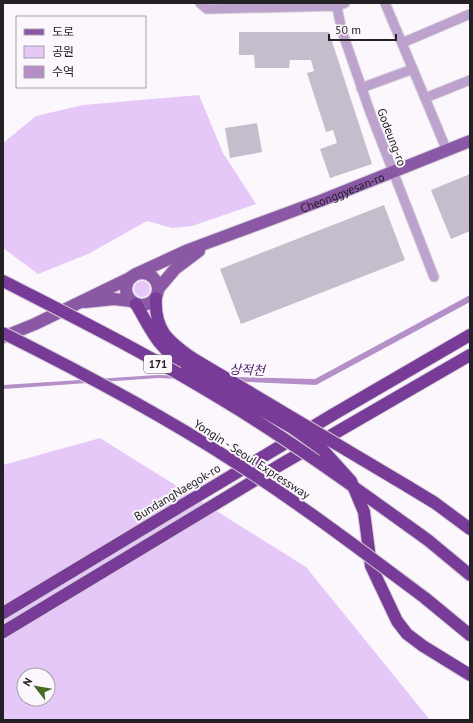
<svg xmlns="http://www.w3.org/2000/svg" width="473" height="723" viewBox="0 0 473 723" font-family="'PT Sans','Noto Sans KR',sans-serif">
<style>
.green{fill:#e6c8f8;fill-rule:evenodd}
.water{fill:#b48fc8}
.building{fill:#c6bdcc}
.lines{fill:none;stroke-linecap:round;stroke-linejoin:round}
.minor-casing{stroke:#d4d0d6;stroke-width:11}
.major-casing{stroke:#d4d0d6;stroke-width:14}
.highway-casing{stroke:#d4d0d6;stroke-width:14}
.minor{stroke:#bea2ce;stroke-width:9}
.major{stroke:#8b58a6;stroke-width:12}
.highway{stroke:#783b97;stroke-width:12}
.highway-bridge-casing{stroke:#d4d0d6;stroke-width:14;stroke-linecap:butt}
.highway-bridge{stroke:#783b97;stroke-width:12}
.labels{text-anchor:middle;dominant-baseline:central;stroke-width:4;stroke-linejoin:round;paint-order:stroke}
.shield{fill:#fbf7fd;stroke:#646166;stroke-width:1}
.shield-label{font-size:11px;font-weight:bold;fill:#242126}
.street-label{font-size:12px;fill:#242126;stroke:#fbf7fd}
.water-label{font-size:13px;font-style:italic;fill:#522368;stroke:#fbf7fd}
</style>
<rect width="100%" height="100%" fill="#fbf7fd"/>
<path class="green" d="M199,95L223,153L256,204L192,226L172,228L147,221L88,254L38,274L3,248V143L36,116L83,105Z
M134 289a8 8 0 1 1 16 0a8 8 0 1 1-16 0Z
M100,438L306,567L430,720H3V465ZM24,675H48V699H24Z"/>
<path class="water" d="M470,295V302L316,385L158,378L3,389V385L157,375L315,379Z"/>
<path class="building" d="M239,32H329L372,164L330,178L320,149L337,143L333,130L326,132L307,73L314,71L311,60H290L289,68H255L254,55H239Z
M257,123L262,152L230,158L225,128Z
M470,174V231L451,239L431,190Z
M384,205L405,260L241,324L220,269Z"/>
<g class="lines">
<defs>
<path id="minor" d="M200,3L207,9L337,6L345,3
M336,3L342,31L370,112L434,277
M385,3L425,98L470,80
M402,43L470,14
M361,88L413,69
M425,98L447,151"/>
<g id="major">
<circle cx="142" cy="289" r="16"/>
<path id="s1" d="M136,274L188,250L320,201L470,141"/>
<path d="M158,289L175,269L199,251"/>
<path d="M85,302L114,299L131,301"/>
<path d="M3,337L35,324L132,277"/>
</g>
<path id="highway" d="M3,281L11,285
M156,298C154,330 168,341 192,358
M136,304C154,335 156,345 187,367
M407,486L435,503L470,529
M364,512L371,566L397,621L407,634L423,646L470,675
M429,541L470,575
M425,598L470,635
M3,613L334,414L470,335
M3,632L280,465L470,355"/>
</defs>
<use href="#minor" class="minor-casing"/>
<use href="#major" class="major-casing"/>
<use href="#highway" class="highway-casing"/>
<use href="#minor" class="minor"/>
<use href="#major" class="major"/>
<use href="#highway" class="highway"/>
<defs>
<path id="highway-bridge" d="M11,285C81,321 153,357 221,399C293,442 361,492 429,541
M3,333C81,372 159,413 233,461C299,503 362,551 425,598
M192,358L407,486
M187,367L291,427L323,450L351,481L364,512"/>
</defs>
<use href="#highway-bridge" class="highway-bridge-casing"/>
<use href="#highway-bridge" class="highway-bridge"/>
</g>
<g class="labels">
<rect class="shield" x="144" y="355" width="28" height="18" rx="3"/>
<g class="shield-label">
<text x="158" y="364">171</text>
</g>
<g class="street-label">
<text transform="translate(392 137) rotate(69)">Godeung-ro</text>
<text stroke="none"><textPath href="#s1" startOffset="222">Cheonggyesan-ro</textPath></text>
<text transform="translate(252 459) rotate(33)">Yongin - Seoul Expressway</text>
<text transform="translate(177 492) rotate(-31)">BundangNaegok-ro</text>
</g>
<g class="water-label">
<text transform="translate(247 370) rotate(2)">상적천</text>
</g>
</g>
<rect width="473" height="723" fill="none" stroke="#242126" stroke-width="8"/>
<rect x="16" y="16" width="130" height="72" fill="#fbf7fd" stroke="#a5a1a7"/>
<rect x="24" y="29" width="20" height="6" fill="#8b58a6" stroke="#a5a1a7"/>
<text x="52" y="36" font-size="12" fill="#242126">도로</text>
<rect x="24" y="46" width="20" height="12" fill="#e6c8f8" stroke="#a5a1a7"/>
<text x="52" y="56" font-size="12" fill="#242126">공원</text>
<rect x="24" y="66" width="20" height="12" fill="#b48fc8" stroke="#a5a1a7"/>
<text x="52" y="76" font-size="12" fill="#242126">수역</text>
<g transform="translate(36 687) rotate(301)"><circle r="19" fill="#fbf7fd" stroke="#a5a1a7"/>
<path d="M0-3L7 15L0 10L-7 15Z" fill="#456b25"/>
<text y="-6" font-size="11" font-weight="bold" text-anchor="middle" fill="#242126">N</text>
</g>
<path d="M329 34v6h67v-6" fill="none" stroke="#242126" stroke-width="2"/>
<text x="335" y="34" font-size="12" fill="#242126" stroke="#fbf7fd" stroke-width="3" paint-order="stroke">50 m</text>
</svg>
